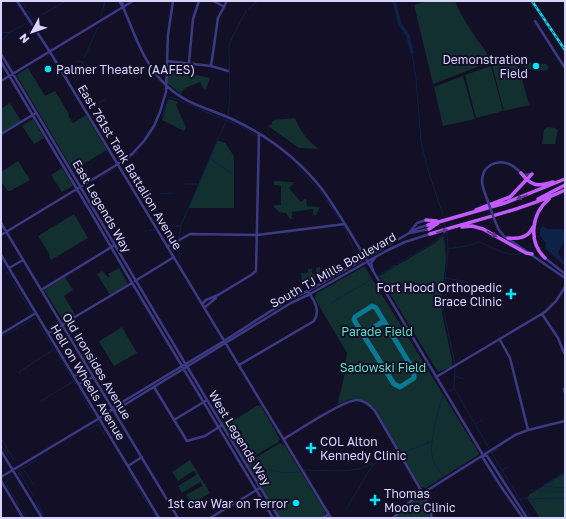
<svg xmlns="http://www.w3.org/2000/svg" width="566" height="519" viewBox="0 0 566 519" font-family="'Golos Text',sans-serif">
<style>
.green{fill:#12302f}
.water{fill:#0c2248}
.lines{fill:none;stroke-linecap:round;stroke-linejoin:round}
.stream{stroke:#0c2248;stroke-width:1}
.river{stroke:#0c2248;stroke-width:3.5}
.taxiway{stroke:#0a7a92;stroke-width:5}
.minor{stroke:#3d3a85;stroke-width:2.5}
.major{stroke:#c25bff;stroke-width:3.5}
.rail-casing{stroke:#00e5ff;stroke-width:2.5}
.rail{stroke:#130f26;stroke-width:1;stroke-dasharray:3;stroke-linecap:butt}
.minor-bridge{stroke:#3d3a85;stroke-width:2.5}
.oneway{fill:#623188}
.poi-dot{fill:#00e5ff;stroke:#130f26;stroke-width:1.5}
.labels{text-anchor:middle;dominant-baseline:central;stroke-width:4;stroke-linejoin:round;paint-order:stroke}
.poi-label{font-size:12px;fill:#d9d4ff;stroke:#130f26;text-anchor:end}
.street-label{font-size:12px;fill:#d9d4ff;stroke:#130f26}
.park-label{font-size:12px;fill:#5fe0c0;stroke:#130f26}
</style>
<rect width="100%" height="100%" fill="#130f26"/>
<path class="green" d="M428,1H455C460,14 468,26 476,38C483,48 487,50 490,62L433,84L414,5Z
M505,60L507,63L517,60L529,105L504,111L492,65Z
M524,62L546,64L549,67L547,70C541,72 530,70 524,67L523,64Z
M188,65H192V74L210,78L206,89L203,88L200,82L185,88L181,94L167,83L168,72L187,74Z
M491,66L503,111L476,118L465,75Z
M28,68L45,96L55,91L69,114L68,115L73,123L86,115L107,150L73,170L17,76L18,74Z
M463,76L475,119L443,126L434,87Z
M170,99L178,102L176,105L186,127L184,131L162,120L168,100Z
M10,103L21,121L1,133V109Z
M295,118C300,131 307,140 318,148L317,149L299,148L268,126L272,124V122L275,120Z
M33,119L44,138L34,144L22,126Z
M547,127L555,128L558,130L555,144H542L544,130Z
M217,140L225,143L234,156V208H189Z
M18,161L30,180L10,191H8L1,182V172Z
M62,168L73,186L62,192L51,175Z
M274,181L292,182L294,183L289,188L301,202L306,198L307,206L320,207L316,215L314,216L313,209L292,212V219H290L286,213L279,212L274,207V205H281V186L274,185Z
M74,214L88,238L51,260L49,256L50,255L38,236Z
M443,236H444L446,259L442,297V313L452,360V367L438,372L379,276L435,243Z
M320,267L321,276L319,278H316L313,282L311,281H302L301,273H308V269H312V274H316V268Z
M363,267H365L479,453L478,455L426,488L421,487L376,410C366,397 353,396 339,404L338,402L346,369L343,363L346,360L347,353L315,299V296L317,293Z
M119,268L128,284L110,295L97,274L102,271L108,277L110,276L108,274Z
M65,277L73,290L64,296L76,316L64,322L44,290Z
M122,327L137,353L114,366L99,342L101,340Z
M258,405L261,406L280,439L278,442L246,461L222,422L232,416L233,418L236,419Z
M280,443L285,446L325,511V515L321,518H280L247,464V463Z
M190,460L210,493L192,504L186,495L202,486L201,482H200L182,493L178,486L196,475V473L193,471L178,481L172,472Z
M565,473V517L563,518H540L527,498L530,494Z
M421,497C427,500 429,511 430,518H395L409,504Z"/>
<path class="water" d="M542,226L548,229H561L565,231V240L558,252L560,257L565,262V266L545,248L546,243L540,236V229Z"/>
<g class="lines">
<path class="stream" d="M22,1L26,8
M28,11L33,19
M101,17L105,1
M31,21L66,1
M1,33L10,32
M1,41L10,32L29,22
M412,52L416,79L421,141L428,170L443,215
M84,58L98,27
M77,61L82,62
M73,84L78,77L83,62
M80,91L90,107L104,100L105,101
M178,99L184,103
M188,104L239,126
M162,116L169,98L170,97L178,100
M228,116L230,97L229,47L230,42L246,11L258,1
M242,127L257,136
M210,159L231,173
M123,164L138,151
M297,166L325,197
M101,177L112,170
M184,184H197
M160,194L172,193
M326,199L341,222
M445,224V227
M174,226H180
M344,226C349,235 350,243 355,252
M145,231H147
M149,231L153,229L155,230
M179,238L181,225L227,119
M167,243H170L176,239
M178,243L180,255L179,258
M527,247H534
M539,247L542,248
M448,249L471,245L479,242C491,246 508,259 522,253
M1,262L11,278
M380,274L434,242L447,232L448,251L443,299L444,312L455,364
M445,278L468,282
M382,280L385,277V272
M14,283L31,312
M331,303L372,279
M39,325L56,352
M1,337L35,318
M58,355L76,384
M455,369L454,388L489,448
M20,374L19,372L54,349
M455,376L464,379
M78,388L93,415
M450,391L453,389
M41,401L74,381
M98,424L105,435
M476,424L482,420
M87,430L98,425
M1,438L14,460
M1,445L8,456
M491,452L521,501
M492,452L499,449
M403,453L432,441
M265,469L285,473L301,472
M304,470L344,471L359,469L397,455
M502,470L508,467
M565,472L542,486L565,488
M1,473L2,472
M129,473L151,509
M21,474L25,471L33,484
M442,475C438,469 433,463 432,455C429,445 439,406 443,396
M6,483L8,478L13,477
M6,484L19,505
M531,490L565,492
M33,495L21,475L18,474L21,469L37,460
M520,499L565,498
M37,501L44,515
M528,501L530,500
M36,503L42,514
M523,504L531,518
M347,508L370,469L374,464
M21,509L27,518
M153,512L157,518
M45,517L46,518"/>
<path class="river" d="M394,1L400,24L408,36L412,52"/>
<path class="taxiway" d="M372,306L376,308L414,371V378L400,387L394,384L354,320L355,317Z
M363,334L384,321"/>
<path class="minor" d="M17,1L50,52L331,518
M119,1L123,7C135,35 144,65 167,86C185,104 211,109 234,120C268,136 299,160 322,189C330,200 338,213 345,224L483,455V458L500,485L523,518
M122,1L123,7
M213,1L223,6
M535,21L565,68
M1,54C94,208 184,365 279,518
M167,61L211,66L228,71
M1,62L93,216L128,276L273,518
M189,62L193,19L199,1
M211,66L218,18L227,1
M1,81L133,1
M1,134L36,113
M488,202C486,195 482,188 482,181C482,166 496,159 509,164C515,166 518,171 524,175L531,174
M495,221L499,230L504,236L565,278
M1,223L178,518
M410,232L417,223L426,220
M410,233L429,229
M1,235L118,164L132,154L144,141L154,126L160,112L166,92L168,35L173,1
M167,247L190,234L257,235L345,224
M1,255L159,518
M545,258L565,274
M9,268L23,260
M373,271L371,263L375,258
M135,281L174,257
M41,290L115,245
M202,304L206,300L218,295L251,275L256,271L259,134
M204,308L216,298
M542,314L558,338L564,353
M48,333L132,283
M1,334L36,313
M500,340L510,358L528,430
M239,365L314,321C321,310 314,301 308,291
M74,376L88,369
M436,377L545,312L556,301L565,287
M79,384L93,377
M154,387L187,441L205,436L222,425
M564,389L565,393
M113,409L116,410L291,303L310,294L386,251L405,242L430,234
M174,420L207,400
M284,439C297,431 345,399 357,400C364,400 370,405 375,411L422,492L429,506L432,518
M1,451L42,518
M483,455L487,456L527,518
M128,466L142,457
M1,477L98,419L113,409L114,407L224,341L288,300L308,291L418,228L428,225
M1,481L23,518
M210,518L260,488
M323,518L329,514
M393,518L412,500L515,435L528,430L565,421"/>
<path class="major" d="M521,173C531,186 537,187 553,182
M538,199L565,185
M476,210L510,197L532,174
M426,220L437,221
M428,225L505,203L565,179
M462,227L472,226L483,229L526,253L532,254
M429,229L438,223
M430,234C475,220 523,210 565,190
M508,238C519,239 528,238 533,227
M545,258C528,242 531,214 549,199"/>
<defs>
<path id="rail" d="M532,1L565,50"/>
</defs>
<use href="#rail" class="rail-casing"/>
<use href="#rail" class="rail"/>
<path class="minor-bridge" d="M488,202L495,221"/>
</g>
<defs><path id="oneway-solid" d="M-6-.8H1V-3.2L6.5 0L1 3.2V.8H-6Z"/></defs>
<g class="oneway">
<use href="#oneway-solid" transform="translate(522 197) rotate(159)"/>
<use href="#oneway-solid" transform="translate(442 231) rotate(-16)"/>
<use href="#oneway-solid" transform="translate(492 234) rotate(29)"/>
</g>
<g class="poi-dot">
<circle cx="536" cy="66" r="4"/>
<circle cx="48" cy="69" r="4"/>
<path d="M509 288h4v4h4v4h-4v4h-4v-4h-4v-4h4z"/>
<path d="M309 442h4v4h4v4h-4v4h-4v-4h-4v-4h4z"/>
<path d="M373 494h4v4h4v4h-4v4h-4v-4h-4v-4h4z"/>
<circle cx="296" cy="503" r="4"/>
</g>
<g class="labels">
<g class="poi-label">
<text x="528" y="59">Demonstration<tspan x="528" dy="14">Field</tspan></text>
<text x="56" y="69" text-anchor="start">Palmer Theater (AAFES)</text>
<text x="502" y="287">Fort Hood Orthopedic<tspan x="502" dy="14">Brace Clinic</tspan></text>
<text x="320" y="441" text-anchor="start">COL Alton<tspan x="320" dy="14">Kennedy Clinic</tspan></text>
<text x="384" y="493" text-anchor="start">Thomas<tspan x="384" dy="14">Moore Clinic</tspan></text>
<text x="288" y="503">1st cav War on Terror</text>
</g>
<g class="street-label">
<text transform="translate(130 167) rotate(59)">East 761st Tank Battalion Avenue</text>
<text transform="translate(102 206) rotate(60)">East Legends Way</text>
<text transform="translate(333 270) rotate(-29)">South TJ Mills Boulevard</text>
<text transform="translate(97 366) rotate(59)">Old Ironsides Avenue</text>
<text transform="translate(88 382) rotate(59)">Hell on Wheels Avenue</text>
<text transform="translate(240 438) rotate(59)">West Legends Way</text>
</g>
<g class="park-label">
<text x="377" y="331">Parade Field</text>
<text x="383" y="367">Sadowski Field</text>
</g>
</g>
<rect width="566" height="519" fill="none" stroke="#d9d4ff" stroke-width="4"/>
<g transform="translate(32 32) rotate(230)" stroke="#130f26" stroke-width="3" paint-order="stroke">
<path d="M0-3L7 15L0 10L-7 15Z" fill="#d9d4ff"/>
<text y="-6" font-size="11" font-weight="bold" text-anchor="middle" fill="#d9d4ff">N</text>
</g>
</svg>
